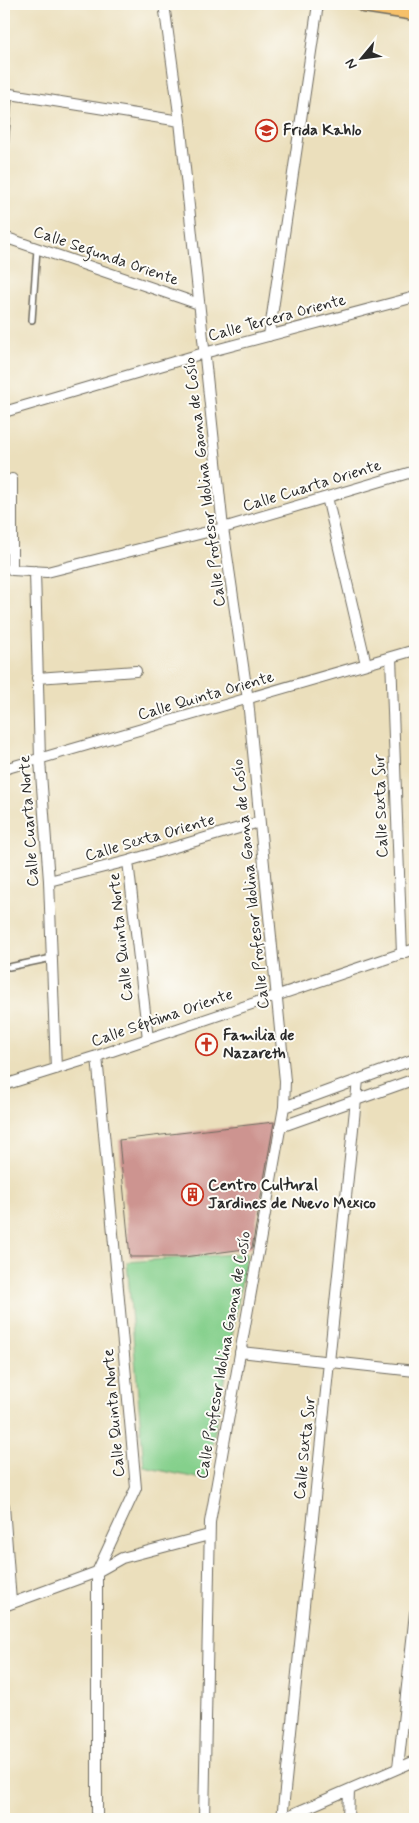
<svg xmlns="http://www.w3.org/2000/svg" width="419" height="1823" viewBox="0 0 419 1823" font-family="Mynerve,sans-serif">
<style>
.green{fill:#85d08c;stroke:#587e5c}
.building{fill:#cd9490}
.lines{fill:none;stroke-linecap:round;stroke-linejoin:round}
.lane-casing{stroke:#6e6a5e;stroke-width:8}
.street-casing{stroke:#6e6a5e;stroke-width:12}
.primary-casing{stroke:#6e6a5e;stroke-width:19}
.lane{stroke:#fff;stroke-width:5}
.street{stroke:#fff;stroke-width:10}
.primary{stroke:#f6c06b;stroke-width:16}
.labels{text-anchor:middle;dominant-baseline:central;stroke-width:4;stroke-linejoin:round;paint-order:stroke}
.poi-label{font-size:16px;font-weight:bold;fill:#2b2b2b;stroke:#fdfcf7;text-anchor:start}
.street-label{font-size:16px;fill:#2b2b2b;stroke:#fdfcf7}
</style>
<rect width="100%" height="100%" fill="#fdfcf7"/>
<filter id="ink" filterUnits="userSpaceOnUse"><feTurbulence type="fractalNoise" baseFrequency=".02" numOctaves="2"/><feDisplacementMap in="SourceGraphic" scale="10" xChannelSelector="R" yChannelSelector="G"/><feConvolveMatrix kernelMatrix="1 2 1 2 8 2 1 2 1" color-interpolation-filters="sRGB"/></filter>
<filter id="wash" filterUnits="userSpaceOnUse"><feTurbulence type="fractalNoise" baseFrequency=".0096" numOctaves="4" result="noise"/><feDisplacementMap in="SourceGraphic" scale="20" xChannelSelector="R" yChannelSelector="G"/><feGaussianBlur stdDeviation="1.12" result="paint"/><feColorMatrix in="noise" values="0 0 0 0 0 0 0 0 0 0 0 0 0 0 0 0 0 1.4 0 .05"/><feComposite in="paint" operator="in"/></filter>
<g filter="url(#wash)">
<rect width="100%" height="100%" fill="#ebdfbc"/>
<path class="green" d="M247,1253L206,1480L144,1467L127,1262Z"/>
<g id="blocks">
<path class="building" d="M274,1122L252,1248L184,1257H130L119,1140Z"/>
</g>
</g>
<g filter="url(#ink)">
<use href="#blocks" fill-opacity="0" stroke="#6e6a5e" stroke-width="1"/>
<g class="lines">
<defs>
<path id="lane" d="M4,157L9,94
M32,320L37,249
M9,967L52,958"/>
<path id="street" d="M164,4L180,121L223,528L248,700L285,1081L284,1107L210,1522L204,1819
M4,93L180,121
M4,237L199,304
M269,336L318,4
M4,412L204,353L415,297
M12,479V570L47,572L223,528L415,471
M327,497L366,664
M35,571L40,760L49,881L56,1069
M391,657L402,954
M37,678L136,671
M4,769L415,650
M128,861L148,1039
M49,881L128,861L259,822
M4,1085L97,1056L415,949
M284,1107L415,1059
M280,1127L415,1079
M240,1352L415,1371
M4,1506L11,1602
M4,1606L97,1572L122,1558L209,1535
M398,1768L415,1613
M97,1819V1572L136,1488L97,1056
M281,1819L415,1761
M282,1819L358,1080
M348,1819L349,1790"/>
<path id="primary" d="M364,4L415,12"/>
</defs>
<use href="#lane" class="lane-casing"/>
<use href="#street" class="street-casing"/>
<use href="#primary" class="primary-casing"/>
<use href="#lane" class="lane"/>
<use href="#street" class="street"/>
<use href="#primary" class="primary"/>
</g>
</g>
<defs>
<symbol id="school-ring" viewBox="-11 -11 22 22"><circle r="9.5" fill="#fdfcf7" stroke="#c8321e" stroke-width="1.5"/><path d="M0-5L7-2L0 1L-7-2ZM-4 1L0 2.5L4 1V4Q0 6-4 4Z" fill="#c8321e"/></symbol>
<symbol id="church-ring" viewBox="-11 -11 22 22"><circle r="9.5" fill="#fdfcf7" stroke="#c8321e" stroke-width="1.5"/><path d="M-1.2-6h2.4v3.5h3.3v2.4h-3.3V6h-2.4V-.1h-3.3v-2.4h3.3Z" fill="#c8321e"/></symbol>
<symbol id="building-ring" viewBox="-11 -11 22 22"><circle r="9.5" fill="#fdfcf7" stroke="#c8321e" stroke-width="1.5"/><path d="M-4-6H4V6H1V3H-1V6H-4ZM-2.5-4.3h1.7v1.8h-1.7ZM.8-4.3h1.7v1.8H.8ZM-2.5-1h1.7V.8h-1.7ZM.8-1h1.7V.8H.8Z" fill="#c8321e"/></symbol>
</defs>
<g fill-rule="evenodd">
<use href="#school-ring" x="254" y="118" width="25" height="25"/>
<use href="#church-ring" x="194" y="1032" width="25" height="25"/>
<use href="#building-ring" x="180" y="1182" width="25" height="25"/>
</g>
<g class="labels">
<g class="poi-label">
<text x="283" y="130">Frida Kahlo</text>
<text x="223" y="1035">Familia de<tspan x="223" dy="18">Nazareth</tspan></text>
<text x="208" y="1185">Centro Cultural<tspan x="208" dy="18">Jardines de Nuevo Mexico</tspan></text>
</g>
<g class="street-label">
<text transform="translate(106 256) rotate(19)">Calle Segunda Oriente</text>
<text transform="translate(277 318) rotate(-15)">Calle Tercera Oriente</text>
<text transform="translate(205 482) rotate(-97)">Calle Profesor Idolina Gaona de Cosío</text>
<text transform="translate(312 486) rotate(-17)">Calle Cuarta Oriente</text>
<text transform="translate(206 696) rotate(-16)">Calle Quinta Oriente</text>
<text transform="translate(381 806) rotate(-92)">Calle Sexta Sur</text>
<text transform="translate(29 821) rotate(-94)">Calle Cuarta Norte</text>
<text transform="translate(150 838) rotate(-16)">Calle Sexta Oriente</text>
<text transform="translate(251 884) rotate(-96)">Calle Profesor Idolina Gaona de Cosío</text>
<text transform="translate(121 937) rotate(-96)">Calle Quinta Norte</text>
<text transform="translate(162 1018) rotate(-19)">Calle Séptima Oriente</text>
<text transform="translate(224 1355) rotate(-80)">Calle Profesor Idolina Gaona de Cosío</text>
<text transform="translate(114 1413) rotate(-95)">Calle Quinta Norte</text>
<text transform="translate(305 1448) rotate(-84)">Calle Sexta Sur</text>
</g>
</g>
<rect width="419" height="1823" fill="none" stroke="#fdfcf7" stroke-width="20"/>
<g transform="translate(362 58) rotate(241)" stroke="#fdfcf7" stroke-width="4" paint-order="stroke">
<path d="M0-4L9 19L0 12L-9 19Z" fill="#2b2b2b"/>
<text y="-8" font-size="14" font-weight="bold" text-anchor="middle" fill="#2b2b2b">N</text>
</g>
</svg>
